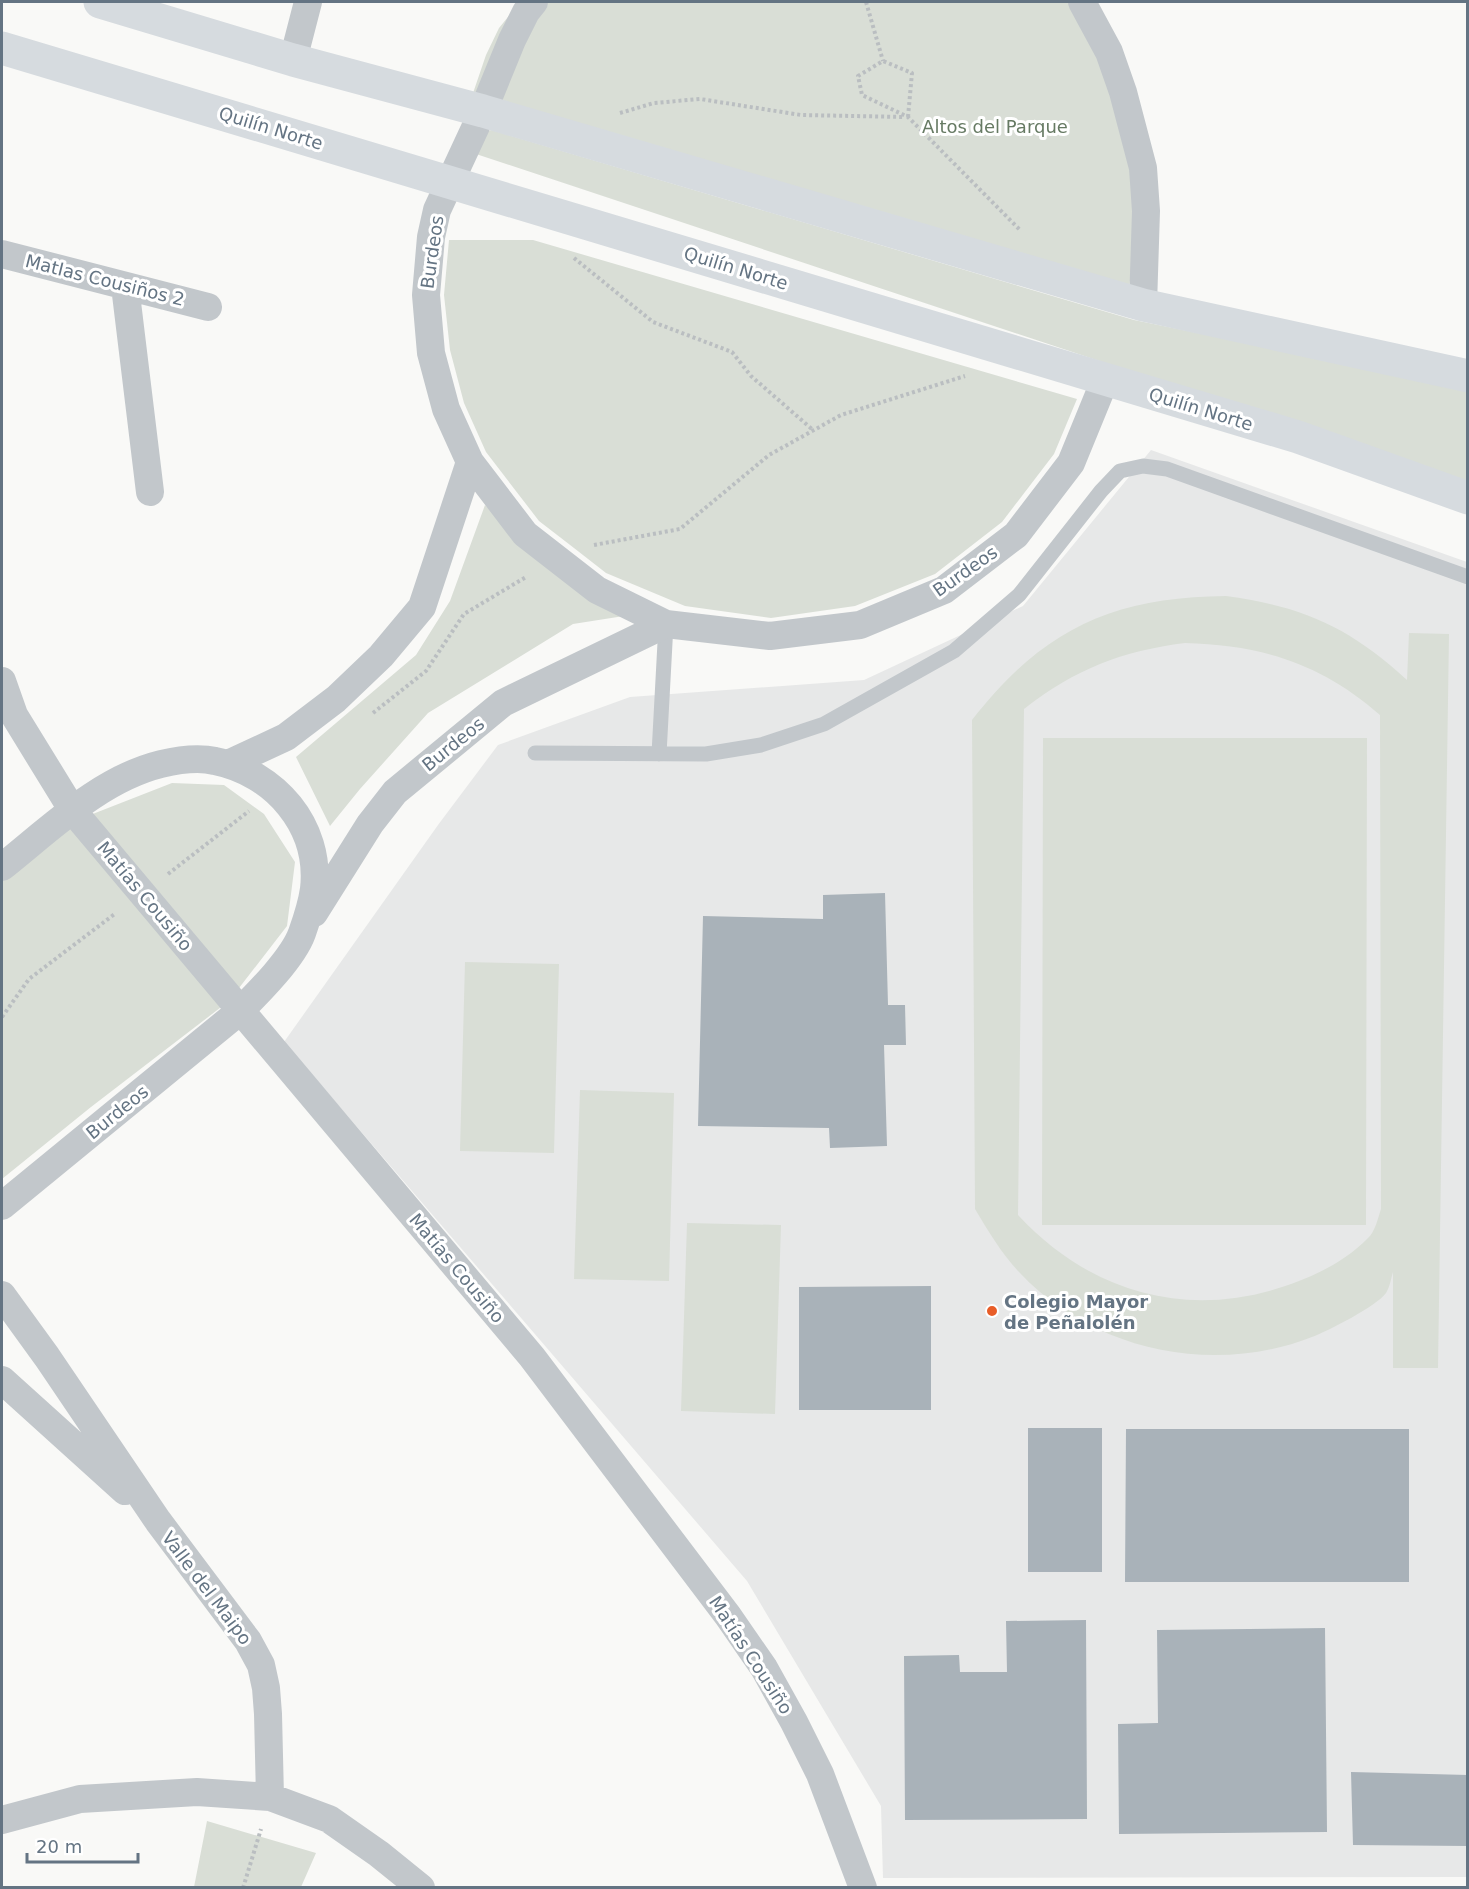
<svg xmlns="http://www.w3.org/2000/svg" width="1469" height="1889" viewBox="0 0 1469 1889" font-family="'DejaVu Sans',sans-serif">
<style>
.built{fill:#e7e8e8}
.green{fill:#d9ded6;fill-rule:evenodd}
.building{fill:#a9b2b9}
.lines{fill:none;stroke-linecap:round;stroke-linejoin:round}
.path{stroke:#babec1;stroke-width:4;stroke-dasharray:3 3;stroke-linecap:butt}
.lane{stroke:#c2c7cb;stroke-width:15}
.street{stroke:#c2c7cb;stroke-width:28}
.secondary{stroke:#d6dbdf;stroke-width:33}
.poi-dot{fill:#e85d28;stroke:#fff;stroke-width:2}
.labels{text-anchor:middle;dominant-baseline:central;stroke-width:6;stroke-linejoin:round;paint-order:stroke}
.park-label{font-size:18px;fill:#667a63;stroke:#fff}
.street-label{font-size:18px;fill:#647483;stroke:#fff}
.poi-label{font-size:18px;font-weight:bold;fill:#647483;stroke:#fff;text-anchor:start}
</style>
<rect width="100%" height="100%" fill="#f9f9f7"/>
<path class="built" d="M1151,450L1467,562V1877L883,1878L881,1806L747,1581L284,1042L438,825L498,745L630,697L864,680L1023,606Z"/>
<path class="green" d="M520,2H1073L1116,94L1138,211L1128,298L471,99L486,55L499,28Z
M491,130L1134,320L1467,388V483L476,154L479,136Z
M449,240H533L1077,399L1054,454L1002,522L935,574L855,606L771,618L685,606L606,573L574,548L539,521L486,452L464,403L450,350L444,295Z
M485,505L553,565L624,616L573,624L428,713L360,789L330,826L296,757L416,655L450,601Z
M1226,596C1304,607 1349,627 1407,680L1409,633L1449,634L1438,1368H1393V1272C1391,1278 1390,1287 1386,1293C1377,1306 1328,1331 1312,1337C1213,1376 1093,1351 1019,1272C1002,1254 988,1231 975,1209L972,720C1042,630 1112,597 1226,596ZM1185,643C1262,645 1322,664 1380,715L1381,1209C1378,1218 1375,1232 1368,1238C1350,1257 1323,1272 1299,1281C1195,1322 1093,1296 1018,1215L1024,709C1075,669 1122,651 1185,643Z
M1043,738H1367L1366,1225H1042Z
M172,783L224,785L264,814L295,862L287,926L229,1001L91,1107L2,1179V881L85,817Z
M465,962L559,964L554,1153L460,1151Z
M580,1090L674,1093L669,1281L574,1279Z
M687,1223L781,1225L775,1414L681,1411Z
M207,1821L316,1853L301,1887H194Z"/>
<path class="building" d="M885,893L888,1005H905L906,1045H884L887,1146L830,1148L829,1128L698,1126L703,916L823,919V895Z
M931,1286V1410H799V1287Z
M1028,1428H1102V1572H1028Z
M1126,1429H1409V1582H1125Z
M1086,1620L1087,1819L905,1820L904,1656L959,1655L960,1672H1007L1006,1621Z
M1325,1628L1327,1832L1119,1834L1118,1724L1158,1723L1157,1630Z
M1351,1772L1468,1775V1846L1353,1845Z"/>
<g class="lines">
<path class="path" d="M866,2L883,61
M620,113L654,103L700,99L801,115L905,117
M908,117L912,73L883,61L858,76L862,95L908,117L1020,230
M574,258L653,322L732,352L751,376L813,430
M594,545L680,529L769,455L841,415L965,376
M373,713L426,671L464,614L526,577
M168,874L249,811
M2,1017L29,979L116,913
M243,1888L261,1829"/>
<path class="lane" d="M535,753L706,754L761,745L824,724L954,651L1019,595L1101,491L1120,471L1143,466L1167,469L1468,577
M659,754L666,624"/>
<path class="street" d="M534,2L526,12L512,40L483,111L437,210L431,237L426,295L431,353L446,409L470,462L525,534L597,590L666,624L770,636L860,625L944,590L1016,535L1071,463L1105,380
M1082,2L1109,52L1123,92L1143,168L1146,211L1143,305
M293,60L308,2
M2,254L208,307
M125,286L150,492
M2,681L14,715L73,811L532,1357L728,1616L764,1668L794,1722L820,1774L863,1888
M228,764L286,737L336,699L381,656L422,607L470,462
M2,867C50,829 100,779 161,764C178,760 198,757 215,761C275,773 321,826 314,889C312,903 307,919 302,933C293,958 259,992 240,1011L2,1206
M314,913L370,824L395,792L503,703L666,624
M2,1295L47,1357L158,1521L248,1641L261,1665L266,1688L268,1714L270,1797
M2,1380L125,1491
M2,1820L80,1799L197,1792L270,1797L329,1819L379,1854L421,1888"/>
<path class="secondary" d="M100,2L293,60L483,111L1143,305L1468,376
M2,48L1298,437L1468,498"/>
</g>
<circle class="poi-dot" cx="992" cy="1311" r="6"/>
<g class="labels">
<g class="park-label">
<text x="995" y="126">Altos del Parque</text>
</g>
<g class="street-label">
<text transform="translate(271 128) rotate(17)">Quilín Norte</text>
<text transform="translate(432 252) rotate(-82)">Burdeos</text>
<text transform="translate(736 268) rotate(17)">Quilín Norte</text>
<text transform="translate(105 280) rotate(14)">MatIas Cousiños 2</text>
<text transform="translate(1201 409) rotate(17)">Quilín Norte</text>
<text transform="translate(965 571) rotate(-35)">Burdeos</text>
<text transform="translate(453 744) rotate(-39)">Burdeos</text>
<text transform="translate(145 896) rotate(50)">Matías Cousiño</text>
<text transform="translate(117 1112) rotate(-39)">Burdeos</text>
<text transform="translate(457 1268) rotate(50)">Matías Cousiño</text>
<text transform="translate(207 1588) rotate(53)">Valle del Maipo</text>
<text transform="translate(751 1655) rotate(57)">Matías Cousiño</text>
</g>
<g class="poi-label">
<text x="1004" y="1301">Colegio Mayor<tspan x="1004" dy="21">de Peñalolén</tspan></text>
</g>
</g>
<rect width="1469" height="1889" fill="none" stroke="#647483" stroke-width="6"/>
<path d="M27 1853v9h111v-9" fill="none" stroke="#647483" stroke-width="3"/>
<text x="36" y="1853" font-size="18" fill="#647483" stroke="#ffffff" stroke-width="4.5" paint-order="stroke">20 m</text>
</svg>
